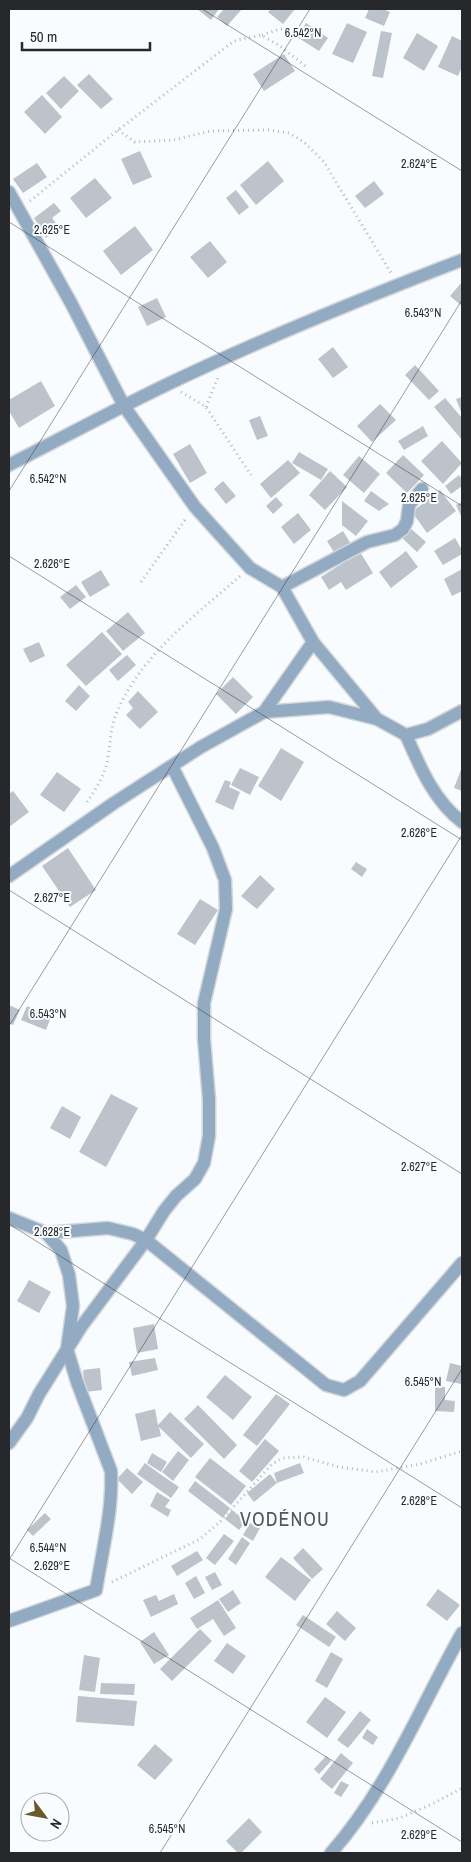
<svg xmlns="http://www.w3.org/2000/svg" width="471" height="1862" viewBox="0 0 471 1862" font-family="'Archivo Narrow',sans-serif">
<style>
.building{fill:#bcc3ca}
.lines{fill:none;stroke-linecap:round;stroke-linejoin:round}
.minor-casing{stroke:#d3d6d9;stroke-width:15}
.path{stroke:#b5b8bb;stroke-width:3;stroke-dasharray:1 4;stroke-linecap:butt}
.minor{stroke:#92abc3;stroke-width:12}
.ticks{fill:none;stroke:#26282b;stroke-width:1;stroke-opacity:0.45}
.labels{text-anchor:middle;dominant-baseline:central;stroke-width:4;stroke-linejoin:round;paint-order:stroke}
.quarter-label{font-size:20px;letter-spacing:1px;fill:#50565b;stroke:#f9fcff}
.ticks-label{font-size:12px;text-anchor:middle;fill:#26282b;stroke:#f9fcff;stroke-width:4;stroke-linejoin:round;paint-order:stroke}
</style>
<rect width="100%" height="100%" fill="#f9fcff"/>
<path class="building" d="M197,9H219L211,20Z
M224,9H242L227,26L217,17Z
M271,9H295L283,24L268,12Z
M369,9H383L390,12L384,26L365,18Z
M306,23L328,38L319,51L297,37Z
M347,23L367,32L353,63L332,54Z
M381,31L392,33L383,78L372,76Z
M417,33L438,46L424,71L403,58Z
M452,36L462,41V67L458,76L438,67Z
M284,54L295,71L264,91L253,74Z
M89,74L113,99L101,109L77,85Z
M64,76L79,91L61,109L46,93Z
M42,95L62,117L45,134L24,112Z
M140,151L152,177L133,185L121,159Z
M268,161L284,181L256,205L240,185Z
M37,163L47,177L23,193L13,179Z
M95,178L112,198L86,218L70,198Z
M374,181L384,194L365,208L355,196Z
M236,190L249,207L239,215L226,198Z
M54,203L61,211L52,218L59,227L46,238L34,218Z
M135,226L153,250L121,275L103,251Z
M210,241L227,262L208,278L190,257Z
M462,282V306L450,296Z
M157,298L166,317L147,326L138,307Z
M333,347L348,367L333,378L318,359Z
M415,365L439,391L429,400L405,375Z
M41,381L55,406L19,428L9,411V400Z
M462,397V414L456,399Z
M445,398L462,418V440L434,407Z
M380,404L396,420L372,442L357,426Z
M260,416L268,436L257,440L249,420Z
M423,426L428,436L404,450L398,441Z
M442,441L462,463L443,484L421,461Z
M190,444L207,473L190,483L173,454Z
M299,452L328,469L321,480L292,463Z
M403,455L424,475L407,493L386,473Z
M359,456L380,474L364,493L343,475Z
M288,460L300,473L271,498L260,484Z
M330,471L347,487L325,510L309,495Z
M459,475L462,479V486L451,494L445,486Z
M223,481L236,496L226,504L214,489Z
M440,490L456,511L427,533L412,512Z
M371,491L389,504L379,511L364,501Z
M276,497L283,505L273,514L266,506Z
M342,501L368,521L356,536L342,525Z
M462,502V518L456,505Z
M298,513L311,530L294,544L281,527Z
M409,527L426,542L417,552L401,537Z
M343,531L351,544L335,554L327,541Z
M455,538L462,550V554L443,565L434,551Z
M406,551L418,567L391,588L379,572Z
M360,552L373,573L346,590L341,582L329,590L321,577Z
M462,569V591L452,596L444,579Z
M101,570L110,585L90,597L81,582Z
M76,585L86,597L70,609L60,597Z
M128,612L145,633L123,651L106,631Z
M102,632L122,654L86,686L66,665Z
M39,642L45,656L30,663L23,649Z
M127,655L136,665L118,681L109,670Z
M233,677L253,697L236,714L216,694Z
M79,685L90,696L76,711L65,701Z
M138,691L158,712L140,729L126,715L133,708L128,702Z
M281,748L304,762L281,801L258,786Z
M462,767V791L454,788Z
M240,768L259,777L250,795L231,785Z
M57,772L81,789L64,812L40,795Z
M225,780L231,782L229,787L240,792L233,810L215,802Z
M13,791L29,812L9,827V794Z
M68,848L96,890L70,907L42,866Z
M356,862L367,869L362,877L351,869Z
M260,875L275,889L257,909L241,896Z
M200,899L218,910L195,945L177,934Z
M9,1005L20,1010L13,1025L9,1023Z
M27,1006L51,1017L46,1030L21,1020Z
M111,1094L138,1108L106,1167L79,1152Z
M62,1106L81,1117L70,1139L50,1128Z
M29,1280L51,1292L39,1313L17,1301Z
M154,1324L158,1349L137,1353L133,1328Z
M155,1358L158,1370L132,1376L129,1362Z
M450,1363L462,1366L461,1384L446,1381Z
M100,1368L102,1390L85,1392L83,1370Z
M225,1375L252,1397L233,1420L206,1397Z
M435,1387H445V1400L455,1401L454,1412L435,1411Z
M276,1394L290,1404L257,1446L243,1435Z
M198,1405L237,1445L224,1459L184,1419Z
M155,1409L158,1425L170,1412L204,1444L191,1458L159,1427L161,1436L141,1441L135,1414Z
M265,1439L279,1451L252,1482L239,1471Z
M178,1451L189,1460L173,1481L162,1472Z
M152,1453L167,1462L161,1472L147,1463Z
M210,1458L246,1486L231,1505L195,1477Z
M145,1463L160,1474L159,1475L160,1474L179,1487L171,1498L137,1474Z
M300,1463L304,1473L277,1483L274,1473Z
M127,1468L143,1482L132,1494L117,1479Z
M270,1474L277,1483L254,1502L247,1493Z
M195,1481L230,1508L223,1518L188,1491Z
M157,1492L170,1500L165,1507L171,1510L168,1517L150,1506Z
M232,1510L246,1521L239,1530L225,1519Z
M45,1513L51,1519L33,1536L27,1530Z
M250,1523L260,1528L253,1541L243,1535Z
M224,1534L234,1541L215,1565L206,1558Z
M242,1537L250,1543L236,1565L228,1559Z
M303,1548L323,1569L312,1579L293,1558Z
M197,1551L203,1560L177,1576L171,1566Z
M281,1557L311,1580L295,1601L265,1577Z
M215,1572L222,1585L212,1590L205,1577Z
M196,1576L205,1593L194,1599L185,1583Z
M438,1589L460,1605L447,1621L426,1605Z
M233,1590L241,1603L228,1612L219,1599Z
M174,1594L178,1604L151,1617L143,1600L156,1595L159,1601Z
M218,1600L236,1628L224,1636L213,1619L197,1629L190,1618Z
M337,1611L356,1628L345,1641L326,1624Z
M303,1615L336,1637L329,1647L296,1625Z
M200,1629L212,1641L172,1681L160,1669Z
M154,1632L169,1655L154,1664L140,1642Z
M227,1643L246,1656L233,1674L214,1661Z
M331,1652L343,1659L327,1688L315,1681Z
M84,1655L100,1658L95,1692L79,1690Z
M101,1683L135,1684L134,1695L100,1694Z
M78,1696L137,1701L134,1726L76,1722Z
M325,1697L346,1712L327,1738L306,1722Z
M360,1711L371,1720L348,1748L337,1740Z
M367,1729L378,1737L373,1745L362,1738Z
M155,1744L173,1760L155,1780L137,1765Z
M341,1753L353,1763L332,1789L320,1779Z
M326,1756L331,1761L319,1774L314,1769Z
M341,1781L349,1785L341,1797L334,1793Z
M249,1818L262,1832L241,1853H238L226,1841Z"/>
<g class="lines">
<defs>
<path id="minor" d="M9,192L71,303L124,406L195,507L250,568L282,587L313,642L377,719L406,735L428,729L462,711
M9,465C62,438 114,410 168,384C264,338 363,298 462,260
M282,587L367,542L395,535L403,529L407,521L409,505L422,489
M264,712L313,642
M406,735C420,767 434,801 462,822
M9,876L114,803L201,747L264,712L329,707L377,719
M9,1218L46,1233L61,1250L69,1275L73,1306L67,1349L77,1382L111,1471C113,1510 102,1552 96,1590L9,1621
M46,1233L108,1228L133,1234L146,1240L326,1385L344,1390L360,1381L462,1263
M9,1443L27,1418L39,1394L81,1327L146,1240L164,1211L176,1196L195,1179L204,1163L209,1136V1099L204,1039V1003L226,909L225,880L213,848L172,766
M331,1853C388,1788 420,1708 462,1633"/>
</defs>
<use href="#minor" class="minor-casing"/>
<path class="path" d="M262,35L280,29H288
M118,130L135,142L174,140L210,131L268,130L289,133L304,142L324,162L391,273
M30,201L118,130L234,41L261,35L280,46L308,68
M181,392L206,407L251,475
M206,407L218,377
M141,582L187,517
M87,802C96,789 106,773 108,757C111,742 110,727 117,712C141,655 195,616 240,576
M112,1582L200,1539L220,1522L272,1464L283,1458L304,1457L339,1467L376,1472L420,1464L462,1451
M372,1823L400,1818L434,1803L462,1788"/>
<use href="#minor" class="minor"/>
</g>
<path class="ticks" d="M202,9L462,171M9,222L462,506M9,491L310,9M9,556L462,840M9,890L462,1174M9,1026L462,300M9,1224L462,1508M9,1558L462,1842M9,1560L462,835M160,1853L462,1369"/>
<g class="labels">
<g class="quarter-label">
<text x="285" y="1518">VODÉNOU</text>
</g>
</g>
<g class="ticks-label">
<text x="303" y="37">6.542°N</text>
<text x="419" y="168">2.624°E</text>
<text x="52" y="234">2.625°E</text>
<text x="423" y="317">6.543°N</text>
<text x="48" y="483">6.542°N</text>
<text x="419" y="502">2.625°E</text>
<text x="52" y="568">2.626°E</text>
<text x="419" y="837">2.626°E</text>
<text x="52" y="902">2.627°E</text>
<text x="48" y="1018">6.543°N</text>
<text x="419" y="1171">2.627°E</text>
<text x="52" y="1236">2.628°E</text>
<text x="423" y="1386">6.545°N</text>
<text x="419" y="1505">2.628°E</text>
<text x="48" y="1552">6.544°N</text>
<text x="52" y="1570">2.629°E</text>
<text x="167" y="1833">6.545°N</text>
<text x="419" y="1839">2.629°E</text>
</g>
<rect width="471" height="1862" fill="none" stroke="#26282b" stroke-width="20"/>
<g transform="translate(45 1817) rotate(122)"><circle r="24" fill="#f9fcff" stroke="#a5a7aa"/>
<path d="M0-4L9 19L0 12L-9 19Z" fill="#675c29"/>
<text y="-8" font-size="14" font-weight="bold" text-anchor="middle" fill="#26282b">N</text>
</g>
<path d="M22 42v8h128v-8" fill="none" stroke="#26282b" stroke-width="2.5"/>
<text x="30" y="42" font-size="15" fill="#26282b" stroke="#f9fcff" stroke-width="4" paint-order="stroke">50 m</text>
</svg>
